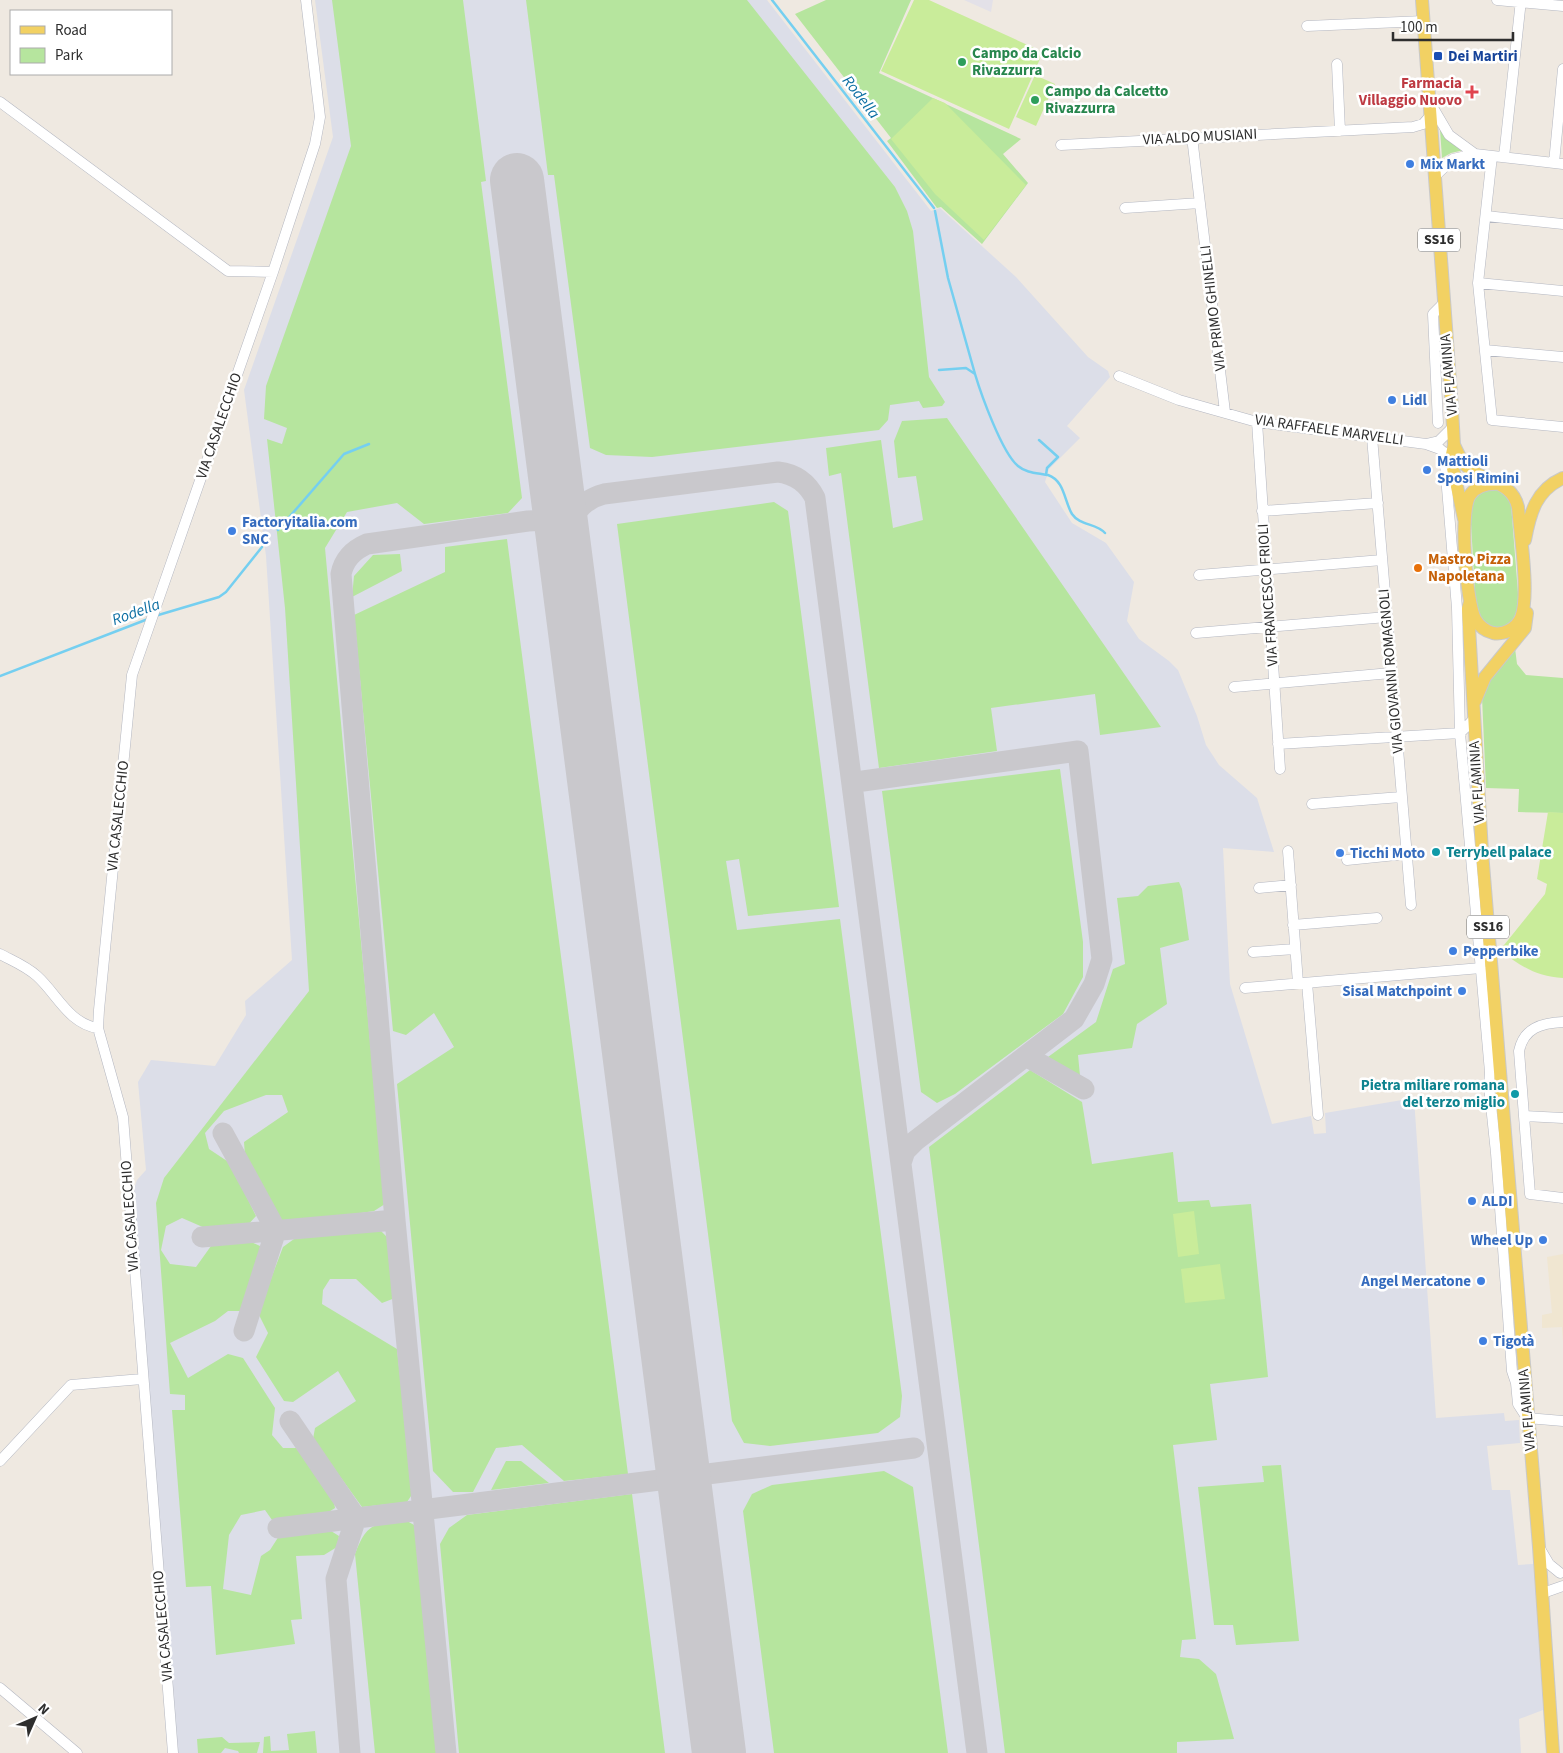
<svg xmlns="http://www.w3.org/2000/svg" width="1563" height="1753" viewBox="0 0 1563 1753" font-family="'Source Sans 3',sans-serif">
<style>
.industrial{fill:#e3e1e8}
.education{fill:#f0e6d1}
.airport{fill:#dcdee8}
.green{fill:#b6e59e}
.pitch{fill:#c9ec9a}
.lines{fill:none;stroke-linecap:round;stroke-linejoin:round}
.stream{stroke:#75cff0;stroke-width:2.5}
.taxiway{stroke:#c9c8cc;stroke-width:21}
.runway{stroke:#c9c8cc;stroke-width:54}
.minor-casing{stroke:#b4b7c1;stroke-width:11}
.major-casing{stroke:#c9c9c9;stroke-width:14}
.minor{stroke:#fff;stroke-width:10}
.major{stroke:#f2d163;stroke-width:12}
.transit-dot{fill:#1a4fb4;stroke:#fff;stroke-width:2}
.leisure-dot{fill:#2e9e5b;stroke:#fff;stroke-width:2}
.health-dot{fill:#e0444e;stroke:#fff;stroke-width:2}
.shop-dot{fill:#3f7fe0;stroke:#fff;stroke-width:2}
.food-dot{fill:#e8710a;stroke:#fff;stroke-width:2}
.culture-dot{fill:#0f9aa8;stroke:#fff;stroke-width:2}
.labels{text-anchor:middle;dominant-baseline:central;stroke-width:5;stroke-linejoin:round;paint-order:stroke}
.shield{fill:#fff;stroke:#6d6d6d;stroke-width:1}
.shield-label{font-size:14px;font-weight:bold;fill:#2e2e2e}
.leisure-label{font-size:15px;font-weight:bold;fill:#27864d;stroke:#fff;text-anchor:start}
.transit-label{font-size:15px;font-weight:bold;fill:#164399;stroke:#fff;text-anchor:start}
.health-label{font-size:15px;font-weight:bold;fill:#be3a42;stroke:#fff;text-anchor:end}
.street-label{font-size:15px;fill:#2e2e2e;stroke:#fff}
.shop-label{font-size:15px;font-weight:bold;fill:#366cbe;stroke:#fff;text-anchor:start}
.food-label{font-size:15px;font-weight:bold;fill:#c56008;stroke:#fff;text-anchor:start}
.culture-label{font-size:15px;font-weight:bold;fill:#0d838f;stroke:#fff;text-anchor:start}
.water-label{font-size:16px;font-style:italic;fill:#0d6fa3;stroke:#fff}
</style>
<rect width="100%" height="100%" fill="#efe9e1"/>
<path class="industrial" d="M964,0H993L991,12Z"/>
<path class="education" d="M1563,1254V1342L1562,1327L1542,1328V1315L1552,1313L1547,1257Z"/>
<path class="airport" d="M315,0H767L931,211L940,208L1016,277L1088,357L1108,371L1110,377L1067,426L1080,438L1049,469L1045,482L1072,523L1106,543L1134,582L1127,621L1139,639L1169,661L1178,670L1197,716L1206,745L1219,765L1257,798L1274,852L1223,848L1230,984L1272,1124L1311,1116L1314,1134L1326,1133L1325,1113L1414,1098L1436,1418L1504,1413L1505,1421L1519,1420L1520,1443L1487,1446L1492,1490H1510L1518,1565L1533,1564L1543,1710L1519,1719L1521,1753H177L133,1192L137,1180L146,1170L138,1082L151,1060L215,1066L246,1015L245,1001L292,960L266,556L244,390L333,137Z"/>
<path class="green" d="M332,0H463L486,181L481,182L522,498L508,513L424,524L397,503L347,512L325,548L385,1204L374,1211L290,1224L277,1218L245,1156L244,1142L288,1112L282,1095H266L224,1111L205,1133L209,1149L230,1163L256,1216L246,1227L205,1228L182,1218L166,1226L161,1250L170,1264L196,1267L211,1246L249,1241L260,1246L264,1257L243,1311H228L215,1321L170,1343L188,1378L228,1354L243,1358L275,1408L272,1435L283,1448H301L333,1497L335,1508L324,1515L272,1520L265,1510L241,1515L229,1535L223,1589L251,1595L261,1556L270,1550L279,1536L331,1531L339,1536L337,1547L324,1555L296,1556L302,1619L291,1620L295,1644L216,1655L211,1586L186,1587L172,1410H185V1395L170,1394L156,1203L164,1178L309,991L285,608L267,439L282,444L287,428L264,419L266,386L351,146Z
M526,0H747L895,187L907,211L913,231L929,377L945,402L942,406L923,408L919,401L890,405L888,420L879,430L652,457L606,455L590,448L554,175H548Z
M826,0H911L879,73L1021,139L1003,154L1028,183L982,244L941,207L937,208L887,141L891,138L795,14Z
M1440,129L1464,150L1451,153L1442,158Z
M947,418L1161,727L1100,735L1095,694L991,708L997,751L879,768L841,473L829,476L826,448L881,440L893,528L923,520L916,476L898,478L894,441L902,421Z
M1492,488L1503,492L1511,504L1519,606L1511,624L1496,629L1483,622L1476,609L1470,507L1476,494Z
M774,502L788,511L839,907L748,916L739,859L726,861L737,930L840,919L902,1396L900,1417L878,1433L770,1446L744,1443L732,1421L617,524Z
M507,539L628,1474L564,1481L522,1445L496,1448L473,1492H453L433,1471L397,1084L454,1047L434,1013L406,1035L393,1031L354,615L445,572V547Z
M400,554L402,571L352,597L354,576L373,555Z
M1515,648L1517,664L1526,675L1563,678V813L1518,812L1519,789L1486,788L1482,697L1485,686Z
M1060,769L1083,942V977L1063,1014L955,1094L937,1103L921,1092L882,791Z
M1179,882L1182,889L1189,940L1160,948L1167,1004L1137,1024L1132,1048L1078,1055L1080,1076L1048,1057L1096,1022L1113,969L1125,964L1117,898L1138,896L1148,886Z
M1030,1070L1082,1102L1092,1164L1173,1152L1178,1202L1209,1200L1211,1207L1251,1204L1268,1377L1210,1384L1217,1440L1173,1445L1196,1639L1182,1640L1180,1657L1199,1659L1216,1674L1234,1739L1177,1742V1753H1005L929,1147Z
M379,1229L389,1239L395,1298L382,1303L356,1279H330L323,1290L322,1304L397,1349L413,1493L407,1502L362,1507L313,1439L315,1428L356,1401L338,1371L293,1402L284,1401L256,1357L268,1333L258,1313L283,1247L294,1239Z
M506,1461H521L549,1483L491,1490Z
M1281,1465L1299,1641L1236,1645L1233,1625H1214L1198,1487L1264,1482L1262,1466Z
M884,1471L913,1487L948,1753H774L743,1511L752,1494L772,1485Z
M632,1494L665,1753H459L440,1544L449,1528L467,1515Z
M405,1520L416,1526L437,1753H375L355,1554C367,1523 373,1524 405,1520Z
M315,1731L317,1753H263L264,1737L270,1736L271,1751L289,1750L287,1734Z
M222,1737L229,1743L260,1742L257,1753H239L238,1751L225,1748L221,1753H198L197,1739Z"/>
<path class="pitch" d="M914,0H929L1043,52L1009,129L881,71Z
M1035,75L1055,84L1036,126L1016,117Z
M933,98L945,103L1026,185L984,240L935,194L891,139Z
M1548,812L1563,813V978C1537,977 1520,966 1500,950L1545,894L1547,884L1537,879Z
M1194,1211L1199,1254L1178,1257L1173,1214Z
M1220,1264L1225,1299L1185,1303L1181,1269Z"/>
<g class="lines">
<path class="stream" d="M772,0L934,208
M935,211L948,278L975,374
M939,370L966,368L975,374C981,394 1002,453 1018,466C1026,473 1037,473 1047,475
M1039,440L1058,457L1047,468L1046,475
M1048,475C1065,481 1064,501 1072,514C1080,526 1096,523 1105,533
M278,530L344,454L369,444
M155,616L219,597L226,592L262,547
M0,676L148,619"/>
<path class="taxiway" d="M565,551C567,523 575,502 604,494L778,472C795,474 807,482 815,498L977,1753
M863,781L1078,751L1102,959L1094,984L1074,1019L915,1141L905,1151L901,1163
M1026,1056L1084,1089
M223,1133L276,1230L244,1331
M202,1237L395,1220
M290,1421L356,1518L336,1579L350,1753
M278,1528L914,1448
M446,1753L395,1220L341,574C344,559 353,550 367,544L528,521C551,519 556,521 564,543"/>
<path class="runway" d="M517,180L719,1753"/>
<defs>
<path id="minor" d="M1497,0L1563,6
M1307,26L1424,21
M1337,64L1340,131
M0,102L228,271L273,272
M1432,106L1449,135L1475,154
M1192,137L1225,412
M1061,145L1413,127L1423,124L1431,115
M1492,156L1478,283L1492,420L1563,427
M1504,157L1521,0
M1554,163L1563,69
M1435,176L1453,159L1475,154L1563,164
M1125,208L1200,203
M1486,216L1563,224
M1478,283L1563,291
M1485,350L1563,357
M1119,376L1179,400L1257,422L1426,444L1440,449L1448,456
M1257,422L1280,769
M1438,423L1433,314L1443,304
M1372,437L1411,905
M1426,444L1439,441L1453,427
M1444,452L1457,608L1460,733L1490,1072L1489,1086L1496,1153L1512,1371L1516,1383L1518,1404L1527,1418L1563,1421
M1262,511L1378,503
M1199,575L1382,560
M1196,633L1387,617
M1234,687L1391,673
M1278,744L1460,733L1473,720
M1312,804L1401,797
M1288,851L1298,983
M1347,860L1406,854
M1259,888L1291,885
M1293,925L1377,918
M1253,952L1295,949
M0,954C13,961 26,966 37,976C57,994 69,1024 98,1028
M1307,983L1318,1115
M1245,988L1481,968
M1563,1022C1541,1023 1524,1028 1519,1051L1530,1194L1563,1198
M1524,1116L1563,1118
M0,1461L71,1385L142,1379
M1539,1547L1549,1564L1560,1573
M1543,1593L1563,1586
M0,1688L77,1753
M173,1753L123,1117L98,1028L99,1010L132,675L273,272L315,144L320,117L306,0"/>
<path id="major" d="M1422,0L1452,409L1454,445L1451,459L1464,519
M1454,445C1459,455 1462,464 1471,470C1489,483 1512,482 1518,507C1520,533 1530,595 1521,618C1516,629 1504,635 1493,633C1485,631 1479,626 1475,619C1466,601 1459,511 1470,495C1477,485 1490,483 1501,484
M1525,540C1530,513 1536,490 1563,478
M1470,602L1468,609L1482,852L1539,1547L1553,1753
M1475,701L1485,677L1525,628L1527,613"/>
</defs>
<use href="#minor" class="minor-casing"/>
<use href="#major" class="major-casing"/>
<use href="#minor" class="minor"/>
<use href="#major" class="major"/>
</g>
<rect class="transit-dot" x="1433" y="51" width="10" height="10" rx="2.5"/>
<g class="leisure-dot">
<circle cx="962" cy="62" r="5"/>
<circle cx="1035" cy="100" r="5"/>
</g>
<path class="health-dot" d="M1469.5 84.5h5v5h5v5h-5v5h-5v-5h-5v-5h5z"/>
<g class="shop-dot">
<circle cx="1410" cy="164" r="5"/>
<circle cx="1392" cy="400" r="5"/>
<circle cx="1427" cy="470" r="5"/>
<circle cx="232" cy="531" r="5"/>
<circle cx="1340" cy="853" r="5"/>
<circle cx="1453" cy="951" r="5"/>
<circle cx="1462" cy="991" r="5"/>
<circle cx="1472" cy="1201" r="5"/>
<circle cx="1543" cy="1240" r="5"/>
<circle cx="1481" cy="1281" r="5"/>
<circle cx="1483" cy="1341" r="5"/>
</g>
<circle class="food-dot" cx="1418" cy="568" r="5"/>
<g class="culture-dot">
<circle cx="1436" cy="852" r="5"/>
<circle cx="1515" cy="1094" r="5"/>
</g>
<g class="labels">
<g class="shield">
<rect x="1418" y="228.5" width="42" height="23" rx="4"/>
<rect x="1467" y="915.5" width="42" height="23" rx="4"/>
</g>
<g class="shield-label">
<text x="1439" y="240">SS16</text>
<text x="1488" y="927">SS16</text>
</g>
<g class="leisure-label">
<text x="972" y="53">Campo da Calcio<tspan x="972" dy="17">Rivazzurra</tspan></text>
<text x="1045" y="91">Campo da Calcetto<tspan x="1045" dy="17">Rivazzurra</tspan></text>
</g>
<g class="transit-label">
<text x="1448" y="56">Dei Martiri</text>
</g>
<g class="health-label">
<text x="1462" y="83">Farmacia<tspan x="1462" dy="17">Villaggio Nuovo</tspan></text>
</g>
<g class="street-label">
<text transform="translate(1200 137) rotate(-3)">VIA ALDO MUSIANI</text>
<text transform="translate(1213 308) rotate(-97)">VIA PRIMO GHINELLI</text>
<text transform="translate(1449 375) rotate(-95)">VIA FLAMINIA</text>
<text transform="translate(219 426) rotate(-71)">VIA CASALECCHIO</text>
<text transform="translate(1329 430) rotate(8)">VIA RAFFAELE MARVELLI</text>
<text transform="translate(1268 595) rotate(-94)">VIA FRANCESCO FRIOLI</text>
<text transform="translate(1391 671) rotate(-95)">VIA GIOVANNI ROMAGNOLI</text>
<text transform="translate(1477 782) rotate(-94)">VIA FLAMINIA</text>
<text transform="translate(118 816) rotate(-84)">VIA CASALECCHIO</text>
<text transform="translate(130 1216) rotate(-94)">VIA CASALECCHIO</text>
<text transform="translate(1527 1410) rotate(-95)">VIA FLAMINIA</text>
<text transform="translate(163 1626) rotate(-95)">VIA CASALECCHIO</text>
</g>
<g class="shop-label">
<text x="1420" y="164">Mix Markt</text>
<text x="1402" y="400">Lidl</text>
<text x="1437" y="461">Mattioli<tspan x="1437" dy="17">Sposi Rimini</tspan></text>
<text x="242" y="522">Factoryitalia.com<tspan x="242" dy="17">SNC</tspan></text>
<text x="1350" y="853">Ticchi Moto</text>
<text x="1463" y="951">Pepperbike</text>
<text x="1452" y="991" text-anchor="end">Sisal Matchpoint</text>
<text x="1482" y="1201">ALDI</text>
<text x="1533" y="1240" text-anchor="end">Wheel Up</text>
<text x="1471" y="1281" text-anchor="end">Angel Mercatone</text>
<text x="1493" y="1341">Tigotà</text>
</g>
<g class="food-label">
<text x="1428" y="559">Mastro Pizza<tspan x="1428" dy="17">Napoletana</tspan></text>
</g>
<g class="culture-label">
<text x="1446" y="852">Terrybell palace</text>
<text x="1505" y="1085" text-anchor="end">Pietra miliare romana<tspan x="1505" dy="17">del terzo miglio</tspan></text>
</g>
<g class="water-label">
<text transform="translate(861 97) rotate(52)">Rodella</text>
<text transform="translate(136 612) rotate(-20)">Rodella</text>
</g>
</g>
<rect x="10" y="10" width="162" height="65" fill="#ffffff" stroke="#ababab"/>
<rect x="20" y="26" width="25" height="8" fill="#f2d163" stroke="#ababab"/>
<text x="55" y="35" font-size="15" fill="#2e2e2e">Road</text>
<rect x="20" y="48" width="25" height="15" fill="#b6e59e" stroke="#ababab"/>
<text x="55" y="60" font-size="15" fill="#2e2e2e">Park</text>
<g transform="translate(35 1718) rotate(45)" stroke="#ffffff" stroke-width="4" paint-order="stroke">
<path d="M0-4L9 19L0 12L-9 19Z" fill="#2e2e2e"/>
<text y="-8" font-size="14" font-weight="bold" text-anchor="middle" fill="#2e2e2e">N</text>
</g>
<path d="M1393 32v8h120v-8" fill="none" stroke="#2e2e2e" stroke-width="2.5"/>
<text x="1400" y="32" font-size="15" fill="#2e2e2e" stroke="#ffffff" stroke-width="4" paint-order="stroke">100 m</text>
</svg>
